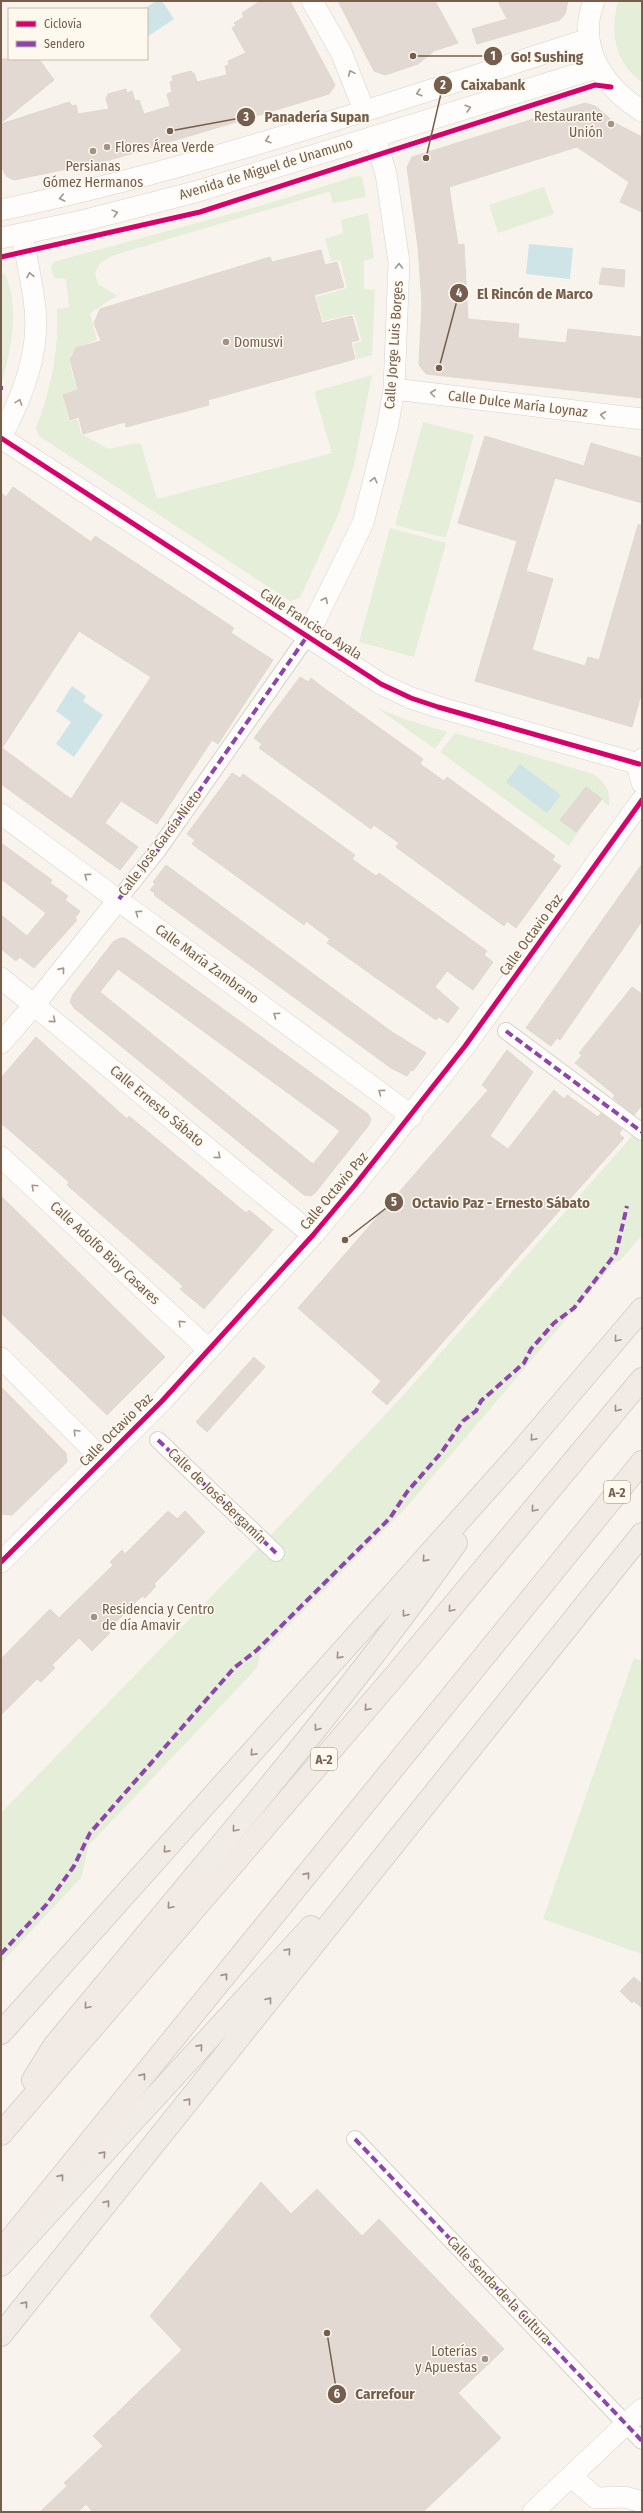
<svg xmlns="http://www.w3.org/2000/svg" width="643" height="2513" viewBox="0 0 643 2513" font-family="'Fira Sans Condensed',sans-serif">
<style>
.green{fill:#e4eed9}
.water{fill:#cfe4e7}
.building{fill:#e2dad2;stroke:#e1d8cf;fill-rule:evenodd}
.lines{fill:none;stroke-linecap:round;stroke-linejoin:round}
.pedestrian-casing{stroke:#d7d1cb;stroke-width:18}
.minor-casing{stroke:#d7d1cb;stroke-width:22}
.trunk-casing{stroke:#d9d1cb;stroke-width:24}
.motorway-casing{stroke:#d9d1cb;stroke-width:24}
.pedestrian{stroke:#fefdfc;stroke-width:16}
.minor{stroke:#fefdfc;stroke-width:21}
.trunk{stroke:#f2ece6;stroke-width:22}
.motorway{stroke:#f1eae5;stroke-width:22}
.quiet{stroke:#8e44ad;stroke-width:4;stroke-dasharray:8 4;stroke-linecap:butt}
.cycleway-casing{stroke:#fef9ef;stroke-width:8}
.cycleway{stroke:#d6006c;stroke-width:5}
.oneway{stroke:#a5968a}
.oneway2{stroke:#a19083}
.oneway3{stroke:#a08f82}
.poi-dot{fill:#a39285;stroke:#fef9ef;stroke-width:1.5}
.labels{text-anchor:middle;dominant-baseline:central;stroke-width:3;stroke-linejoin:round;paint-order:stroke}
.shield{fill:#fef9ef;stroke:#9e8c7e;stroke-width:1}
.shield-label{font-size:13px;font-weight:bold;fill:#755e4d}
.poi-label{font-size:14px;fill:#755e4d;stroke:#fef9ef;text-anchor:start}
.street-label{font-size:14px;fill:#755e4d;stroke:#fef9ef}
.leader{fill:none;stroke:#755e4d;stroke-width:1.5}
.callout-dot{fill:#755e4d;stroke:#fef9ef;stroke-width:1.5}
.mark-label{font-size:12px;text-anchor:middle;font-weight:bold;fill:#fff}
.callout-label{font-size:15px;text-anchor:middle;font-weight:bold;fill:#755e4d;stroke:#fef9ef;stroke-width:3;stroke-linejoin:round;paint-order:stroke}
</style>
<rect width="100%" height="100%" fill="#f8f4ed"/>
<path class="green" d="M618,1H642V82C614,62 610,33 618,1Z
M356,176L362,177L366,197L333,203L330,192H328L114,255L100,263L95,273L98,284L118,296C106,300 101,308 90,313L97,340C61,352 68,356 77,390L62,395L69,421L78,419L81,434L109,449L136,443L141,444L157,499L332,453L315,395L316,391L372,375L354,465L339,513L300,598L290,601L39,436L36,428C51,390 59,350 57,309L69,307L66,279L54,278L51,269L53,262L260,206Z
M544,187L554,214L498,233L489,205Z
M368,213L374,258L364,261V289L375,290L372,355L357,359L353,344L362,341L354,314L323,321L316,297L347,288L340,260L331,261L325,239L343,233L341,220Z
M1,272L5,274C20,307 11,351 1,385Z
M423,422L474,435L446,538L395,525Z
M390,528L446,543L414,657L359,642Z
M377,708L404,719L447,732L435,749Z
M455,733L593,774C605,782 611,791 609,806L601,799L569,846L440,752Z
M642,1130V1235L620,1261L615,1262L404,1510L260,1654L257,1668L89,1845L81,1878L1,1963V1813L270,1536L399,1400L633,1135Z
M634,1658L642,1661V1954L543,1919Z"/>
<path class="water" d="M156,1H162L174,19L147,37V9H144Z
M529,244L573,248L570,279L526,274Z
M72,686L86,696L83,701L103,715L74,757L56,744L71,722L56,711Z
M520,764L561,795L547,813L506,782Z"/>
<path class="building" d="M260,1H290L335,85L329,94L110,160L14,180L6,176L1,166V124L69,102L72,106L76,105L78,114L109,109L106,99L108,94L126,89L127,93L132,91L135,101L139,100L144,114L170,106L167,94L172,92L170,82L173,81L172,76L191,71L192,73H194L197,82L227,75L225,66L229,65L228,61L246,53L232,28L236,25L234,23L244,17L242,13Z
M338,1H435L458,43L434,51L418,64L385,75L374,71Z
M498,1H568L565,14L560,20L477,44L472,29L507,19Z
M1,59H39L54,80L1,123Z
M585,103L595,106L615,123L642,137V212L620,202L629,182L577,147L449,187L458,245L464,244L468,319L519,324L518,338L546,341L566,343L568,329L642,337V398L426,374L419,365L422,303L418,247L407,167L412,157Z
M321,250L325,265L337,262L344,287L314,295L322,323L352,316L359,340L351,342L355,359L208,400L209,405L126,427L125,422L83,434L79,417L70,420L63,395L78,390L70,359L76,348L101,341L94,323L100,309L270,257L272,262Z
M602,268L625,270L624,287L599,284Z
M485,436L584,466L591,443L642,458V503L555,478L526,571L553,579L532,650L585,666L588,657L599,660L638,525H642V691L632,727L475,681L517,541L458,523Z
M13,487L91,542L95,536L234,628L231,633L273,660L218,744L212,740L157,824L121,801L105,823L138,847L120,870L1,784V493L6,497ZM79,631L151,677L71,799L2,748Z
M300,677L308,682L311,678L321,686L423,759L420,764L444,781L447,777L555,856L552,860L561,866L516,928L507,921L504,926L396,847L399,843L374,825L371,829L259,748L262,744L254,738Z
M232,773L240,778L243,774L355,855L352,859L376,876L379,873L487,951L484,955L493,962L473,990L447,971L435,987L459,1008L448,1023L439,1017L436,1020L399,994L327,943L330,939L306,921L304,925L192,844L195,840L187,834Z
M586,787L602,799L576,832L560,820Z
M1,843L52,880L50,883L68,896L65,900L80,911L75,918L77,920L34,968L20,957L16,961L1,949V915L27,936L46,913L1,879Z
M642,864V921L560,1040L557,1038L551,1046L526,1028Z
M166,865L392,1032L426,1053L413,1071L411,1070L407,1076L391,1068L154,895L155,893L150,890L155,884L153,882Z
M120,938H125L368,1114L371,1119L369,1125L315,1193L311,1196L304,1195L74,1008L70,1002L73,994L113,942ZM118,969L340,1131L313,1164L100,992Z
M632,987L642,994V1105L634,1115L613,1098L615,1095L575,1063L582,1055L579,1053Z
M36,1037L127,1119L129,1116L246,1213L249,1210L273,1230L204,1309L180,1289L183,1286L67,1185L69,1182L1,1123V1078Z
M507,1050L533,1072L490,1136L508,1149L554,1090L564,1099L567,1095L598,1117L601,1113L622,1129L619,1134L624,1138L387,1405L372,1392L381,1381L298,1308L488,1090L482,1085Z
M1,1196L165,1357L107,1415L1,1313Z
M254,1357L265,1367L207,1432L196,1422Z
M1,1387L66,1453L67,1462L12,1515L1,1514Z
M168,1511L177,1519L185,1511L205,1532L154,1584L156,1586L145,1598L142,1596L107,1631L110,1633L92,1651L79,1638L52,1665L55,1668L41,1682L37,1679L1,1715V1659L50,1609L59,1618L113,1565L110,1562L122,1550L125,1554Z
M634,1977L642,1984V2008L634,2001L632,2003L620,1991Z
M261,2182L291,2214L317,2189L362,2236L379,2219L504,2349L458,2393L501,2438L423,2512H93L86,2504L78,2512H40L67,2486L64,2483L103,2446L93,2436L182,2350L150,2316Z"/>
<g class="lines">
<defs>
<path id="pedestrian" d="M119,899L158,850L308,635
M506,1031L642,1132
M158,1440L276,1553
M355,2139L642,2441"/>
<path id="minor" d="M312,1L341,52L364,110
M594,1C576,47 604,87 642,111
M1,210C201,168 395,101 589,39
M1,238L82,221L195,192L597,68
M394,389L642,419
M1,437C23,396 42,348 34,300C31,278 26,256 22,234
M1,438L381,684L411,698L438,707L639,764
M308,635L363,523L388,424L394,389L399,262L386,174L375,137
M642,759L638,768L642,783
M1,814L412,1116
M1,978L313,1235
M1,1043L34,1005L119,899
M1,1157L209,1350
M1,1358L103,1460
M1,1562L162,1401L313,1235L355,1185L465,1046L642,800
M571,2476L596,2498L625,2497L642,2502
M533,2512L642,2409"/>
<path id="trunk" d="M195,1876C286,1768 375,1658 456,1543
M1,2033L516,1457L642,1309
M1,2265L311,1927
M1,2335L642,1534"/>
<path id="motorway" d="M33,2080L54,2046L195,1876
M1,2134L392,1679L642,1379
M1,2251L642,1462"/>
</defs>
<use href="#pedestrian" class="pedestrian-casing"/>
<use href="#minor" class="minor-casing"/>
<use href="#trunk" class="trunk-casing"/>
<use href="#motorway" class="motorway-casing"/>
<use href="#pedestrian" class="pedestrian"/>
<use href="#minor" class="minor"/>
<use href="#trunk" class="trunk"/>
<use href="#motorway" class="motorway"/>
<path class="quiet" d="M1,388H3
M119,899L158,850L308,635
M506,1031L642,1132
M158,1440L276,1553
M1,1954L46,1905L74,1866L90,1833L234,1668L257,1650L390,1518L407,1492L441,1453L463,1421L476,1411L481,1401L524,1363L531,1349L554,1323L574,1308L616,1253L627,1206
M355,2139L642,2441"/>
<defs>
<path id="cycleway" d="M1,257L200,212L595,85L611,87
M1,438L381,684L411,698L438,707L639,764
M1,1562L162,1401L313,1235L355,1185L465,1046L642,800"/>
</defs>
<use href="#cycleway" class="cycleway-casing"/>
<use href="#cycleway" class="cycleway"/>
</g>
<defs><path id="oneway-chevron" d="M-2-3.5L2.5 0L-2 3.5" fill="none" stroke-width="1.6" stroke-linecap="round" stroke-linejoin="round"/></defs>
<g class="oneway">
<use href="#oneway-chevron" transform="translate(351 73) rotate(-114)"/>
<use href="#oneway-chevron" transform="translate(419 93) rotate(163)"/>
<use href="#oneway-chevron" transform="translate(468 108) rotate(-17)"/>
<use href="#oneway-chevron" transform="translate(268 140) rotate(163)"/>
<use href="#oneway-chevron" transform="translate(62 198) rotate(168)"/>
<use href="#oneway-chevron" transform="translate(115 213) rotate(-15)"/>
<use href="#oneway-chevron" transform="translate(399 266) rotate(-90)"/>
<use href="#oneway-chevron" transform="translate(30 275) rotate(-101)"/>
<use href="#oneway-chevron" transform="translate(433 393) rotate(-173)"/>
<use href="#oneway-chevron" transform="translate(19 402) rotate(-70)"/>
<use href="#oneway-chevron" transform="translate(603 415) rotate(-173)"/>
<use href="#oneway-chevron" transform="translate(374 480) rotate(-76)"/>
<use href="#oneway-chevron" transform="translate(325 600) rotate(-64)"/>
<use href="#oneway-chevron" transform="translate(87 876) rotate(-144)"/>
<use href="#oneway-chevron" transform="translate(138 913) rotate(-144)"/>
<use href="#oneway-chevron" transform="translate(62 970) rotate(-51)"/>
<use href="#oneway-chevron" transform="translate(276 1015) rotate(-144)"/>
<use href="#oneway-chevron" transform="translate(53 1020) rotate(40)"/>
<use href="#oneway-chevron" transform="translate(381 1092) rotate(-144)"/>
<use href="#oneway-chevron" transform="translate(218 1156) rotate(40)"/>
<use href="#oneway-chevron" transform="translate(34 1187) rotate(-137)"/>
<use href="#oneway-chevron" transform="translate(181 1323) rotate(-136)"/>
<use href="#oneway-chevron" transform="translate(76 1432) rotate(-135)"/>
</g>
<g class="oneway2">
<use href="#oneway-chevron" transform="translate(617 1339) rotate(130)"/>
<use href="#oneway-chevron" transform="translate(533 1438) rotate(130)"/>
<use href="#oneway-chevron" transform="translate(425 1559) rotate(132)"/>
<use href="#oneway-chevron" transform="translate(405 1614) rotate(127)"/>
<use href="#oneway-chevron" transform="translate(339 1656) rotate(132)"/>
<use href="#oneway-chevron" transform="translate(317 1728) rotate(127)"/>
<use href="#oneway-chevron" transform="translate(253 1753) rotate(132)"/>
<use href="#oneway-chevron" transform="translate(235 1829) rotate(130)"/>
<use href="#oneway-chevron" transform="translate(166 1850) rotate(132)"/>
<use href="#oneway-chevron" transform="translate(288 1951) rotate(-48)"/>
<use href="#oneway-chevron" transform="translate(269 2000) rotate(-51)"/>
<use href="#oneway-chevron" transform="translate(200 2047) rotate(-48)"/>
<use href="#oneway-chevron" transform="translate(188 2101) rotate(-51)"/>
<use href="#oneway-chevron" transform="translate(103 2154) rotate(-48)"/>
<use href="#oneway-chevron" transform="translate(107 2203) rotate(-51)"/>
<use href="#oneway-chevron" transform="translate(25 2304) rotate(-51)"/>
</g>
<g class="oneway3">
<use href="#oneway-chevron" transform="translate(617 1409) rotate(129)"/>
<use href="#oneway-chevron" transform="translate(534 1509) rotate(130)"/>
<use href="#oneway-chevron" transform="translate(451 1609) rotate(130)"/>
<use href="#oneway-chevron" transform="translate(367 1708) rotate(131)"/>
<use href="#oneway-chevron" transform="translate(307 1875) rotate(-51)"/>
<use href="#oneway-chevron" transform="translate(170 1906) rotate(130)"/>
<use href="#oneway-chevron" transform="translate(225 1976) rotate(-51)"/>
<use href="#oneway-chevron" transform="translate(87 2006) rotate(130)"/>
<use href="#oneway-chevron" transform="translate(143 2076) rotate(-51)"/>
<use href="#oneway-chevron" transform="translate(61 2177) rotate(-51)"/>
</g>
<g class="poi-dot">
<circle cx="611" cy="124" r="4"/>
<circle cx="107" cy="147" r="4"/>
<circle cx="93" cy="151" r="4"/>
<circle cx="226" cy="342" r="4"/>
<circle cx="94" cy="1617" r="4"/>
<circle cx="485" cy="2359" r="4"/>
</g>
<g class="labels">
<g class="shield">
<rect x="604" y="1481" width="26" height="22" rx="3"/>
<rect x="311" y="1748" width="26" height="22" rx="3"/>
</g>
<g class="shield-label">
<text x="617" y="1492">A-2</text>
<text x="324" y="1759">A-2</text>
</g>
<g class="poi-label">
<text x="603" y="116" text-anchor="end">Restaurante<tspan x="603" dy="16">Unión</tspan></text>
<text x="115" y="147">Flores Área Verde</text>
<text x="93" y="166" text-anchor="middle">Persianas<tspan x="93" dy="16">Gómez Hermanos</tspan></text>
<text x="234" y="342">Domusvi</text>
<text x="102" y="1609">Residencia y Centro<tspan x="102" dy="16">de día Amavir</tspan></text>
<text x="477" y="2351" text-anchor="end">Loterías<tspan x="477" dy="16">y Apuestas</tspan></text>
</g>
<g class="street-label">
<text transform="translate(266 169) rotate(-17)">Avenida de Miguel de Unamuno</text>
<text transform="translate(394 345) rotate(-86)">Calle Jorge Luis Borges</text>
<text transform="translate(518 404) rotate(7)">Calle Dulce María Loynaz</text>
<text transform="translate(311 624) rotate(33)">Calle Francisco Ayala</text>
<text transform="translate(160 843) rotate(-53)">Calle José García Nieto</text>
<text transform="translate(531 935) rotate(-54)">Calle Octavio Paz</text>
<text transform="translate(207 964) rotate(36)">Calle María Zambrano</text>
<text transform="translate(157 1106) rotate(40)">Calle Ernesto Sábato</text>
<text transform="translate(334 1191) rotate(-50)">Calle Octavio Paz</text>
<text transform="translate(105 1253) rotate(43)">Calle Adolfo Bioy Casares</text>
<text transform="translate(116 1430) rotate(-45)">Calle Octavio Paz</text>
<text transform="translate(217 1496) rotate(44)">Calle de José Bergamín</text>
<text transform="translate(499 2290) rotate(46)">Calle Senda de la Cultura</text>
</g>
</g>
<path class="leader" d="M413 56L493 56M426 158L443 85M170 131L246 117M439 368L459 293M345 1240L394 1202M327 2333L337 2394"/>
<g class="callout-dot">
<circle cx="413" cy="56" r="4"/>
<circle cx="426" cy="158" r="4"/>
<circle cx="170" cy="131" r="4"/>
<circle cx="439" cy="368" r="4"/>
<circle cx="345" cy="1240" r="4"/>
<circle cx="327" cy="2333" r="4"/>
<circle cx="493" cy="56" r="10"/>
<circle cx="443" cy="85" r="10"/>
<circle cx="246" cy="117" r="10"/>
<circle cx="459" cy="293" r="10"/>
<circle cx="394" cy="1202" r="10"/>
<circle cx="337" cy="2394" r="10"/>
</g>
<g class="mark-label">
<text x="493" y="60">1</text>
<text x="443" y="89">2</text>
<text x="246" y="121">3</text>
<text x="459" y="297">4</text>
<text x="394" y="1206">5</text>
<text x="337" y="2398">6</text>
</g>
<g class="callout-label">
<text x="547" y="62">Go! Sushing</text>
<text x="493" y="90">Caixabank</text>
<text x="317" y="122">Panadería Supan</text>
<text x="535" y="299">El Rincón de Marco</text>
<text x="501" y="1208">Octavio Paz - Ernesto Sábato</text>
<text x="385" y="2399">Carrefour</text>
</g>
<rect width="643" height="2513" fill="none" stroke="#755e4d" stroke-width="4"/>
<rect x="8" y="8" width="140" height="52" fill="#fef9ef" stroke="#c7bbae"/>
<rect x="16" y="21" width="20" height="6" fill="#d6006c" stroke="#c7bbae"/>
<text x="44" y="28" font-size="12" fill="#755e4d">Ciclovía</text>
<rect x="16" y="41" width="20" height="6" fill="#8e44ad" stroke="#c7bbae"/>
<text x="44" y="48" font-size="12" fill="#755e4d">Sendero</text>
</svg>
